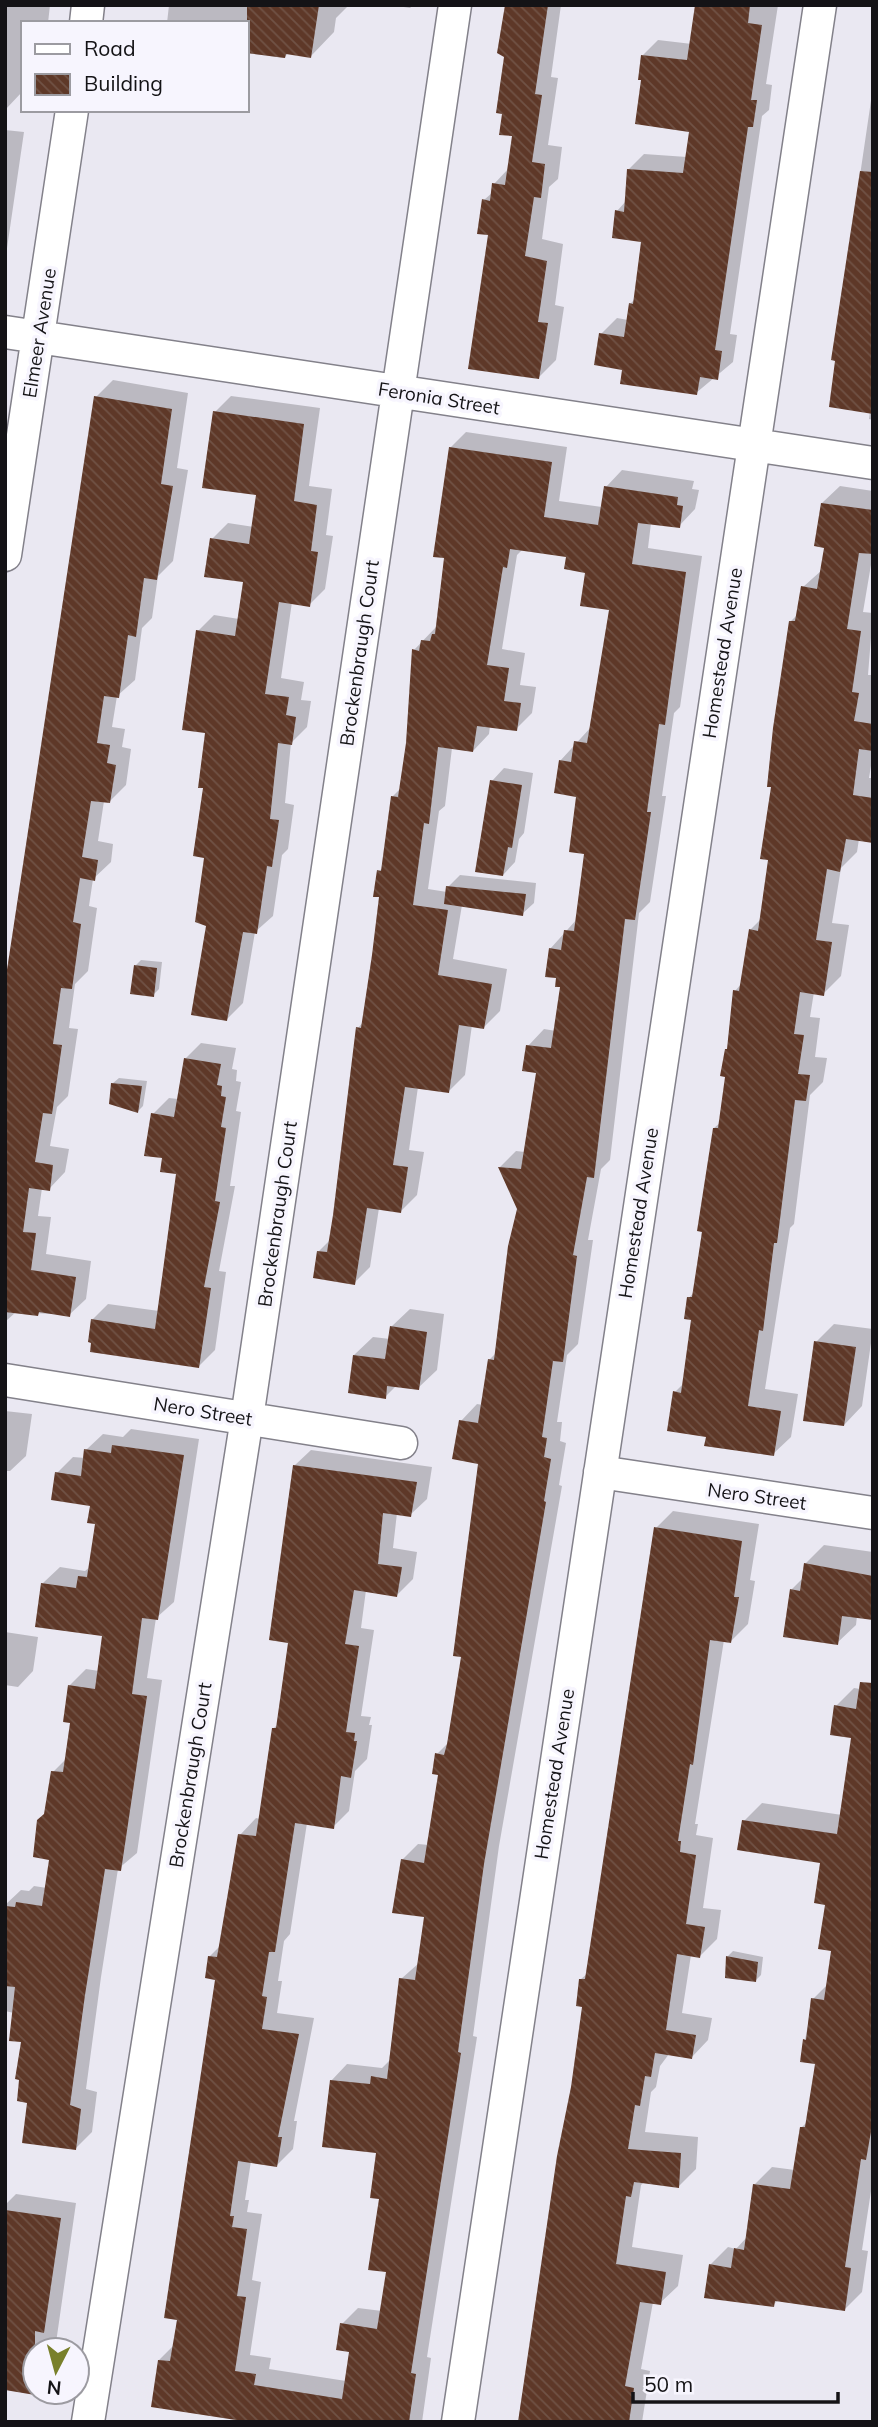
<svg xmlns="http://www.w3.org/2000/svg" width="878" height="2427" viewBox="0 0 878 2427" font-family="Mulish,sans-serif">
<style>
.shadow{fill:#0003}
.building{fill:url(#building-back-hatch)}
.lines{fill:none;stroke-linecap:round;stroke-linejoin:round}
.minor-casing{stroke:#83818a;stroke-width:35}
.minor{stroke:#fff;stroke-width:32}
.labels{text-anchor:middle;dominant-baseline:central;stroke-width:7;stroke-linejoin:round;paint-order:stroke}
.street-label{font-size:19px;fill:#141316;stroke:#f7f5fe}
</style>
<defs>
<pattern id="building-back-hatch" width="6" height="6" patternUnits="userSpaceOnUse" patternTransform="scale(1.75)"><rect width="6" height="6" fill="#5e3828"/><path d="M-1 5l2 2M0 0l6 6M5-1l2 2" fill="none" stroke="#705245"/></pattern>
</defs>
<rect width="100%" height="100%" fill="#eae8f2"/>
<path class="shadow" d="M5,5H50L48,23H23L22,92L6,109Z
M169,5H349L336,18L334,32L311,56L289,52L284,58L247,53V23H167Z
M391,5H413L410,8Z
M506,5H561L551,77L558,78L548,145L562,147L558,179L549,187L542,239L563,244L555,305L564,307L556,360L539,377L490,234L484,200L493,192L494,184L509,168L514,135L506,56Z
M699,5H778L766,84L772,85L769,110L762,116L730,334L737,335L733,362L696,393L623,368L601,334L617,318L628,320L630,304L636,298L643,240L617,211L626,201L628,170L644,154L687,157L691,130L643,79L642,56L658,40L692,44Z
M873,87V420L869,419L870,411L837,359H833Z
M5,130L24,132L5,262Z
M113,380L188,393L177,468L188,470L173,561L158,576L152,618L142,628L135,680L117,696L112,727L125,729L122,747L131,749L126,785L109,802L104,801L98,841L113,844L111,862L93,879L89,906L97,908L88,971L75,984L69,1028L78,1029L68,1096L57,1107L50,1146L69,1149L65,1172L49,1189L42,1188L38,1216L51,1217L46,1254L91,1261L86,1299L69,1315L16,1312L6,1321L5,992L96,397Z
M231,396L320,408L309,486L332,489L326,535L333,536L325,589L309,605L292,602L281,678L304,682L301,700L311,701L307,727L291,743L285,803L294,805L288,849L282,855L273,916L255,932L243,1003L227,1019L208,925L205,787L207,731L198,631L214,615L239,619L245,581L212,539L228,523L254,527L258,494L215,412Z
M466,432L567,447L559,501L602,507L606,487L622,470L694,481L692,489L699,490L695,509L679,526L651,523L648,548L702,556L680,707L674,713L662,796H666L650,902L639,913L610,1160L601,1169L588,1240H593L578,1344L567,1355L557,1422H562L560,1441L566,1443L559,1485L562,1486L499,1846L473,2036L477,2037L427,2357L431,2358L422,2422H245L159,2360L174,2345L217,1979L210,1956L220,1946L240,1835L256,1818L260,1819L274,1728L278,1724L290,1641L294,1466L311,1450L432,1467L427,1499L410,1515L397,1513L393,1548L417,1552L413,1579L397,1595L366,1590L361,1628L374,1630L361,1716L371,1717L369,1725H372L367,1759L355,1771L349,1811L333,1827L307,1823L290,1934L284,1941L278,1981H282L277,2013L314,2018L294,2121H297L293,2149L277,2165L251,2161L245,2200H249L247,2212L262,2214L252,2280L261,2282L250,2355L271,2358L269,2369L346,2381L351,2351L342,2324L358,2308L382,2311L388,2271L378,2151L331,2081L347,2064L382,2068L389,2061L401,1979L419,1963L426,1916L402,1860L418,1844L429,1845L440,1774L437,1754L450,1741L463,1655L480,1463L461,1421L477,1404L483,1405L489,1360L497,1352L518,1209L500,1167L516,1151L525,1152L538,1071L528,1046L544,1029L556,1031L562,986L550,949L577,919L586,853L578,795L560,761L592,726L611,609L587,571L568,556L523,549L517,555L502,649L525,653L520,685L536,687L532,713L516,729L490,726L489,734L473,751L452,748L445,806L439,811L428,889L447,892L448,887L460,875L536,883L534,903L522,914L462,905L453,959L507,969L500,1011L484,1027L472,1025L465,1075L449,1091L418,1087L409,1150L424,1152L417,1195L401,1211L379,1208L370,1267L354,1283L319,1251L331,1239L358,1028L363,1022L381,896L379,871L383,868L393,796L401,788L408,743L414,650L438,625L446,557L450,448Z
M840,486L873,491V553L863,612L873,613L868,675H873V754L869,778H873V837L859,839L857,852L841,868L832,923L849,925L841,976L823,994L814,992L810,1017L820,1018L815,1057L827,1058L823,1082L810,1095L794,1224L790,1228L765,1389L798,1394L791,1437L773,1454L708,1435L675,1392L684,1383L693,1319L689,1298L695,1291L714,1128L721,1122L735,991L742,983L750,930L761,919L770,859L773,786L791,621L798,614L803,587L822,570L826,546L822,503Z
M504,768L533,773L524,833L519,839L515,862L503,875L492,781Z
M141,960L162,962L159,989L153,995L135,966Z
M201,1043L236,1048L232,1069L237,1070L236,1081L241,1082L236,1111L241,1112L230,1186H235L219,1271L226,1272L215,1350L199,1366L92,1320L108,1304L159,1311L178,1173L164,1157L153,1114L169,1098L178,1099L185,1059Z
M119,1078L147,1081L143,1106L138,1111L113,1083Z
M410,1309L444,1314L437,1370L418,1388L397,1385L385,1397L354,1355L373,1337L390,1339L391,1327Z
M834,1324L873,1329L862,1406L844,1425L816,1342Z
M5,1411L32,1414L26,1456L10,1471H5Z
M131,1429L199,1439L174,1602L156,1618L147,1678L162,1680L137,1853L118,1869L101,1977L86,2089L97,2092L92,2132L76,2148L29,2101L23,2040L14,2013L5,2011V1905L21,1890L29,1891L34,1886L47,1888L51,1859L46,1813L53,1772L67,1758L72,1721L69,1686L86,1669L99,1671L104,1634L43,1583L60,1567L85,1571L91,1566L97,1523L92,1504L57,1473L73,1457L85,1458L86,1450L103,1434L123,1437Z
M673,1511L759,1524L750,1580L755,1581L748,1624L731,1641L724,1640L695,1824H698L696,1835L713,1838L703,1908L721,1910L717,1939L700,1956L691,1955L682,2013L712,2018L708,2040L691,2058L669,2054L660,2066L656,2087L651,2092L645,2132L698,2137L696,2169L679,2186L644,2182L641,2185L632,2247L683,2255L678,2286L660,2303L653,2302L641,2369L650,2371L642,2422H518L573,2087L584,2006L581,1979L588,1973L656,1528Z
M824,1545L873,1552V1618L857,1616L856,1625L837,1643L791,1590L803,1578L805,1564Z
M5,1632L38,1637L33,1671L18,1687L5,1685Z
M854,1688L873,1691V2178L862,2250L868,2251L862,2292L844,2310L779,2299L773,2305L710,2265L728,2247L736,2249L747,2237L754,2185L772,2167L795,2170L802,2127L808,2121L817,2063L805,2040L813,1999L828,1984L833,1950L822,1861L744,1821L762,1803L842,1815L853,1737L836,1706Z
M733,1951L763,1957L761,1975L755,1981L727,1957Z
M16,2194L76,2203L55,2350H35L36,2393L5,2387V2205Z"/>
<path class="building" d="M247,5H319L311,58L286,54L285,58L247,53Z
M505,5H548L535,94L542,95L532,162L545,164L541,198L534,197L525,256L547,261L538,322L548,323L539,379L468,369L488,235L477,234L482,199L490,201L492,183L505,185L512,136L499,135L502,114L496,113L504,57L497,53Z
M695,5H750L748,23L762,25L751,100H757L753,127H748L715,350L722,351L718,380L700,377L697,395L620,384L622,370L594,365L599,333L624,337L629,303L633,304L641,242L612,238L615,210L624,212L627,169L683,173L689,132L635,124L641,80H638L641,55L687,60Z
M860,171L873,172V414L829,407L835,361L831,360Z
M94,396L172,409L161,484L173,486L157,580L144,578L136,637L128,635L119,698L104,696L97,743L110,745L107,763L116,765L110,803L91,801L82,857L98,860L95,881L80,878L73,922L81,924L72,989L61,988L53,1044L62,1045L52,1114L43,1113L35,1162L53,1165L50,1191L29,1188L23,1232L36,1233L31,1270L76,1277L70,1317L39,1312L38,1316L5,1312V983Z
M213,411L304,424L294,501L317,505L311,551L318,552L310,607L279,602L265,694L289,697L286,715L296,717L292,745L278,743L270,819L279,820L272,867L267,866L257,934L243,932L227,1021L191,1015L206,926L195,922L204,858L193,856L203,788H198L205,733L182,730L196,630L235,636L243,582L204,577L210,538L249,544L256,495L202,488Z
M449,447L552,462L544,517L598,525L604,486L678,497L677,505L683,506L680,528L638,523L632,564L686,572L665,725L659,724L647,812H651L635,920L625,919L594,1178L587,1177L573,1255L577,1256L563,1362L553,1361L542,1437L547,1438L544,1457L551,1459L544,1501L546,1502L484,1864L458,2052L461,2053L411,2373L416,2374L409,2422H249L151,2407L158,2360L170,2361L177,2320L164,2318L215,1980L205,1978L208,1956L217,1957L238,1834L256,1836L272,1728H276L288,1643L269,1640L293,1465L417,1482L411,1517L383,1513L378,1564L402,1567L397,1597L354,1590L345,1644L359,1646L346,1732L355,1733L354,1741H357L351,1778L341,1776L334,1829L295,1823L275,1952H269L262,1996L267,1997L262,2029L299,2034L278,2137H282L277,2167L238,2161L230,2216H234L232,2227L247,2229L237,2296L246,2297L235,2371L256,2374L254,2385L342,2399L349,2352L336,2350L340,2323L377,2329L386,2272L368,2270L379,2199L370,2198L376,2153L322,2147L330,2080L370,2084L371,2076L387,2079L399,1978L415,1980L424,1917L392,1913L401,1859L424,1863L438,1775L432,1774L435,1753L444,1755L447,1744L461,1657L453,1656L478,1464L452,1459L459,1420L478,1423L488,1359L494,1360L508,1246L517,1209L498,1167L521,1169L536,1073L522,1071L526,1045L551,1048L560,987H555L556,978L545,977L549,948L561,950L564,930L574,931L584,854L569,852L576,797L554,793L559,760L571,762L574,741L587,743L609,610L580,606L585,573L564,569L566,557L510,549L507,568L503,567L487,665L509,668L504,701L521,703L517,731L477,726L473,752L438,747L429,824L424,823L413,905L448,910L438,975L492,984L484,1029L459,1025L449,1093L405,1087L393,1165L408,1167L401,1213L367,1208L355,1285L313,1278L317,1251L327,1252L333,1215L356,1027L361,1028L372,955L379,897H373L377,870L381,871L391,796L398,797L406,743L412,649L419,651L421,640L430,641L432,634H435L444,558L433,557Z
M821,503L873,510V554L859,553L847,629L861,631L852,692L859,693L854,721L873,724V751L859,749L853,795L873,798V843L846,839L840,872L827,869L816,940L832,942L824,996L800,992L794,1034L804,1035L798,1074L810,1075L806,1101L795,1100L777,1243H774L763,1331L759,1330L748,1406L781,1411L774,1456L704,1446L706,1437L667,1431L673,1391L681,1393L691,1320L684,1319L687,1297H692L702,1232L697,1231L713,1128H718L725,1077L720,1076L725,1049H727L733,990L739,991L749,929L758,931L768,860L760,859L771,787H767L773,728L789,621H795L801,586L817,589L824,548L814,546Z
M490,780L522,785L512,848L508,847L503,876L475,872Z
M446,886L526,894L523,916L444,904Z
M134,965L157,968L154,997L130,994Z
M184,1058L221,1064L217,1085L222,1086L221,1096L226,1097L221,1127L226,1128L215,1201L220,1202L204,1287L211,1288L199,1368L90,1352L91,1343L88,1342L91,1319L155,1329L176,1174L160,1172L162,1158L144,1156L151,1113L174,1117Z
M111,1083L142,1086L138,1113L109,1104Z
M390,1326L427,1332L419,1390L387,1386L386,1399L348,1393L353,1355L385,1359Z
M814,1341L856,1347L844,1426L803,1421Z
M112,1445L184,1455L158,1620L142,1618L132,1694L147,1696L121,1871L105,1869L85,1995L70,2105L81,2109L76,2150L22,2143L27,2103L17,2101L19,2080L15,2079L21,2042L9,2041L15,1987L5,1986V1906L15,1907L16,1902L42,1906L49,1860L33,1857L37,1820L44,1814L51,1771L63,1772L70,1723L63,1722L68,1685L95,1689L102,1636L35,1627L41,1583L76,1588L78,1576L87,1577L95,1524L87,1523L90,1506L51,1500L55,1472L81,1476L84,1449L111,1453Z
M654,1527L742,1541L734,1597H739L731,1643L710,1640L693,1765L690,1764L678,1841H681L680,1852L696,1855L686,1924L705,1927L700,1958L677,1954L666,2030L696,2035L692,2059L655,2053L651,2077L645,2076L640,2106L635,2105L628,2149L681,2153L679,2188L634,2182L631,2197L626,2196L616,2264L666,2272L661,2305L640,2302L625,2386L634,2388L629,2422H518L557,2156L571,2087L582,2007L576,2006L579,1979H585Z
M804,1563L873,1576V1620L842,1616L838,1645L783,1637L790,1589L800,1591Z
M860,1682L873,1683V2120L866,2160L861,2159L845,2267L851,2268L845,2311L775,2301L774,2307L704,2298L709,2264L731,2268L734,2248L744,2250L753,2184L790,2189L800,2127H805L815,2064L800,2062L803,2039L806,2040L811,1998L824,2000L831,1951L818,1949L825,1905L814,1903L820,1863L737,1850L742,1820L837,1834L851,1738L830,1735L834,1705L856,1709Z
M726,1956L758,1962L756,1982L725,1978Z
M5,2210L61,2218L44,2333L35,2331V2395L5,2390Z"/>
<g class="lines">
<defs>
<path id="minor" d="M86,23L88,5
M5,332L873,463
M5,555L72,110
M5,1380L401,1443
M600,1472L873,1513
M88,2422L247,1418L455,5
M458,2422L820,5"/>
</defs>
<use href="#minor" class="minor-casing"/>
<use href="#minor" class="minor"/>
</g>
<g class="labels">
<g class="street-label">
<text transform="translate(39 333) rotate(-81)">Elmeer Avenue</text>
<text transform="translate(439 398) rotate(9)">Feronia Street</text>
<text transform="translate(359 653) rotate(-82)">Brockenbraugh Court</text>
<text transform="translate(722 653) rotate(-81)">Homestead Avenue</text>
<text transform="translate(638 1213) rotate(-81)">Homestead Avenue</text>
<text transform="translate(277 1214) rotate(-82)">Brockenbraugh Court</text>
<text transform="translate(203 1411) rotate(9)">Nero Street</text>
<text transform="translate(757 1496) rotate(8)">Nero Street</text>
<text transform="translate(554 1774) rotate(-81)">Homestead Avenue</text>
<text transform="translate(190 1775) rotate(-81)">Brockenbraugh Court</text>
</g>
</g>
<rect width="878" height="2427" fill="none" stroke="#141316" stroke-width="14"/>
<rect x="21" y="21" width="228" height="91" fill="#f7f5fe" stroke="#9c9ba1" stroke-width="2"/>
<rect x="35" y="44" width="35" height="10" fill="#ffffff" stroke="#9c9ba1" stroke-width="2"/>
<text x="84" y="56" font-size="21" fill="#141316">Road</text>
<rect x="35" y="74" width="35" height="21" fill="url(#building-back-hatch)" stroke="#9c9ba1" stroke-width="2"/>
<text x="84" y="91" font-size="21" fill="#141316">Building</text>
<g transform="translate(56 2371) rotate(186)"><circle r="33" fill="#f7f5fe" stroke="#9c9ba1" stroke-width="2"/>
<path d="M0-5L12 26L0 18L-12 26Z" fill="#79802b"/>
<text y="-10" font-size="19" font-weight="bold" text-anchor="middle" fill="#141316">N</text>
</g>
<path d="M633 2392v10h205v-10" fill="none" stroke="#141316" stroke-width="3.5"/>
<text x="644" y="2392" font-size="21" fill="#141316" stroke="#f7f5fe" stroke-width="5" paint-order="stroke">50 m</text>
</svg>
